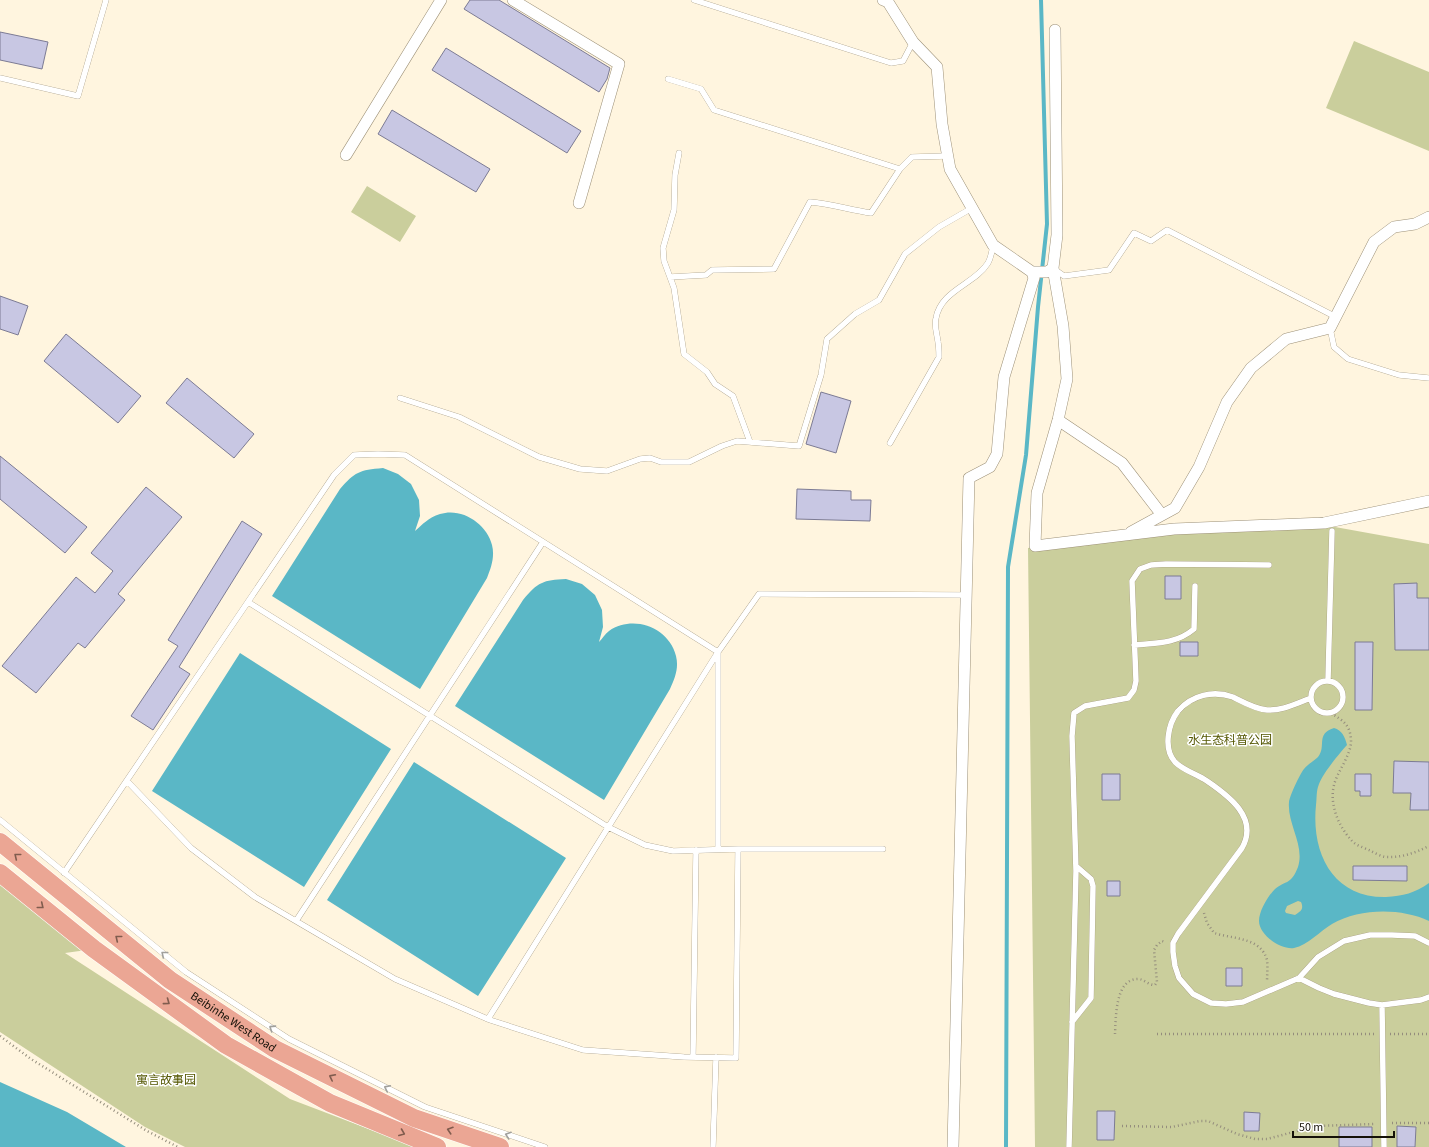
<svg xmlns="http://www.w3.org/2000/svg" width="1429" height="1147" viewBox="0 0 1429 1147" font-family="'Source Sans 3','Noto Sans SC',sans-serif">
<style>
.green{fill:#cace9c}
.water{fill:#5ab7c6;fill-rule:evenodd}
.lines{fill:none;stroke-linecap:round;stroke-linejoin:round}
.stream{stroke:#5ab7c6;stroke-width:4}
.building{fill:#c8c7e3;stroke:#7c7b94}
.lane-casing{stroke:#9d9178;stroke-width:6}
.street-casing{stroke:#9d9178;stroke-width:12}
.primary-casing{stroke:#fff;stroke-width:19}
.path{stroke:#948d7d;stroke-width:2.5;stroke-dasharray:1 3;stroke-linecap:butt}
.lane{stroke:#fff;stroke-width:5.5}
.street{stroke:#fff;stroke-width:11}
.primary{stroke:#eba694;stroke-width:18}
.oneway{stroke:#805c4e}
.oneway2{stroke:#a1a09c}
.labels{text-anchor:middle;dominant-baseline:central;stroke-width:3;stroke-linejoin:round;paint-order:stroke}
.park-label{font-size:12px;fill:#545702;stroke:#fff}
.street-label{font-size:12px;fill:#151108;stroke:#fff}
</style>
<rect width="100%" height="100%" fill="#fff5df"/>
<path class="green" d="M1354,41L1429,72V151L1326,108Z
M367,186L416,216L400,242L351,212Z
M1324,525L1429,544V1147H1035L1028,548L1175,532Z
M0,873L94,949L65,953L290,1099L416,1147H185L145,1127L0,1032Z"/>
<path class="water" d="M383,468L398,474L411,484L419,500L420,516L415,531C423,524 428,518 440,514C462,507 487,524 492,545C495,557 491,568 487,578L420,689L272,596L340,489C355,472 359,470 383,468Z
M566,579L582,584L595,595L602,610L603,627L599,642C602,639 605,634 609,631C634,614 669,628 676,656C679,668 675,678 670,689L604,800L455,706L523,600C538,582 543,580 566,579Z
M240,653L391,749L304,887L152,791Z
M1334,728C1342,730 1345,737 1347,745C1339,754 1323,773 1319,784C1316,791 1317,798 1316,805C1311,853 1333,898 1386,897C1403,896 1415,893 1429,883V921C1401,908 1360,908 1332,924C1320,931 1308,945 1294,948C1281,950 1259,935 1259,921C1259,911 1268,896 1275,889C1286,880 1291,885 1298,867C1305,845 1287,824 1289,802C1290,795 1300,774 1304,769C1308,764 1314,761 1318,757C1327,746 1315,734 1334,728ZM1298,901L1301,902C1304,909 1301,911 1295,915L1286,913L1285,911L1287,906Z
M414,762L566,858L478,996L327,900Z
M0,1082L67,1112L126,1147H0Z"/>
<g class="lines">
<path class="stream" d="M1006,1147L1008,567L1026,455L1038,307L1047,224L1041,0"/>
</g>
<path class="building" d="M470,0H499L610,68L607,79L599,92L464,9Z
M0,32L48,42L42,69L0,60Z
M446,48L581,131L567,153L432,70Z
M392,110L490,169L476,192L378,134Z
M0,296L28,306L18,335L0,329Z
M66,334L141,396L118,423L44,361Z
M187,378L254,434L234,458L166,403Z
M821,392L851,401L836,453L806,444Z
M0,456L87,527L65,553L0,499Z
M146,487L182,517L118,594L125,600L85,648L78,643L36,693L2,666L76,577L95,593L113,571L91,553Z
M797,489L851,491V500H871L870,521L796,519Z
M242,521L262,534L179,667L190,674L153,730L131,716L178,646L168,640Z
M1165,576H1181V599H1165Z
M1417,583V598H1429V650H1395L1394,584Z
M1180,642H1198V656H1180Z
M1355,642H1373L1372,710H1355Z
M1394,761L1429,762V810H1410L1411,793H1393Z
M1102,774H1120V800H1102Z
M1355,774H1371V796H1360V791H1355Z
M1353,866H1407V881L1353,880Z
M1107,881H1120V896H1107Z
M1226,968H1242V986H1226Z
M1097,1111H1115L1114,1140H1097Z
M1244,1112L1260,1113L1259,1131H1244Z
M1397,1126L1416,1127L1415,1147H1397Z
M1339,1127H1372V1147H1339Z"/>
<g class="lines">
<defs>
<path id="lane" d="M694,0L891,63L903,61L913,42
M0,78L78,96L106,0
M668,79L701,89L714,110L900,169L912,157L948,156
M679,153L675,175L674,210L663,248L664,261L674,288L684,354L707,372L715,384L733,396L750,442
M1054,269L1064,276L1109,270L1134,233L1151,241L1167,230L1336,317
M670,277L706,275L712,270L774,269L810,202C832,204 850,210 871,213L900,169
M1330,328L1334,347L1348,359L1399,375L1429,378
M400,398L459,417L539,457L580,469L607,471L640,459L650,458L661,462H689L722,446L737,441L799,446L821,375L827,339L855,314L879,300L905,254L939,227L972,208
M890,443L939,357C939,352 939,347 938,342C937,333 934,327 936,318C941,290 975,284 988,263C991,258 992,251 993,245
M248,602L608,827L645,845L673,851L738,849H883
M1134,645C1157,643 1176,644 1194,629L1195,586
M718,652V849
M1328,680L1332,531
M1311 697a16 16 0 1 1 32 0a16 16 0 1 1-32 0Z
M1311,698C1297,703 1282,711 1267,710C1255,709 1243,702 1233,697C1213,690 1192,695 1178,711C1168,724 1163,749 1175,762C1184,771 1197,774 1207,781C1229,796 1259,818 1242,848L1178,934L1173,943V952L1175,966L1179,978L1193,994L1211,1003L1226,1004L1243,1002L1299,978L1318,957L1344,941L1370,935H1392L1415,936L1429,943
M127,781L191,848L255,897L395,979L490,1020L583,1050L684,1057L736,1058L738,849
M0,820L186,972L289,1039L425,1107L545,1147
M64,873L334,475L354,455L378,454L405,455L718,652
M296,921L543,542
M1299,978L1319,988L1334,994L1369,1003L1382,1005L1421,1000L1429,997
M1382,1005L1384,1147
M488,1019L718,652L759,594L966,595
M1072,1022L1091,998L1093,886L1091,879L1076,866
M693,1057L696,850
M713,1147L716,1057
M1069,1147L1076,871L1072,736L1074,713L1085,706L1128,698L1134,690L1136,681L1132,581L1140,569L1151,565L1166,564L1269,565"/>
<path id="street" d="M513,0L619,64L579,203
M883,0L888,2L913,42L937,67L942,124L950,169L993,245L1032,272L1034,278L1004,377L997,454L990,467L969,478L953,1147
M346,155L441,0
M1053,268L1063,326L1067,379L1058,420L1037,493L1035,546L1174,529L1324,523L1429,501
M1032,272H1047L1053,268L1057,235L1055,30
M1058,420L1122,463L1162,515
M1131,532L1175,508L1199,467L1227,402L1251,368L1286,339L1330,328L1374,242L1394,227L1415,224L1429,217"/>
<g id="primary">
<path id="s1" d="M0,842L170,980L275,1049L414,1118L500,1147"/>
<path d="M0,873L94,949L226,1045L330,1103L437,1147"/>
</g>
</defs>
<use href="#lane" class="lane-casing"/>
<use href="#street" class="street-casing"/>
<use href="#primary" class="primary-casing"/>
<path class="path" d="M1331,713C1343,721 1350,724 1351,740C1352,754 1337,772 1334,785C1329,805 1339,827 1352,841C1357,846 1365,848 1371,851C1375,853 1380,856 1385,857C1401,858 1415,853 1429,846
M1204,913L1207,923L1214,933C1232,939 1261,937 1267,960C1268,967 1267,974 1267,982
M1115,1034C1116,1017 1115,979 1138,979C1144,979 1148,985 1155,985L1157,982L1154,950L1157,945L1162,941L1165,942
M1157,1034H1375
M1390,1034H1429
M0,1036L31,1059L147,1131L178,1147
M1392,1123H1429
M1122,1126L1172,1127L1200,1121H1208L1237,1134L1255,1139H1267L1316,1126L1375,1124"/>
<use href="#lane" class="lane"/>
<use href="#street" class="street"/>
<use href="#primary" class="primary"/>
</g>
<defs><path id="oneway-chevron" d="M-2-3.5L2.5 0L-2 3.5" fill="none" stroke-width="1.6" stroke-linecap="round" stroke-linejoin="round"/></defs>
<g class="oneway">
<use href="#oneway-chevron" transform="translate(17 856) rotate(-141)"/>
<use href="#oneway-chevron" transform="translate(41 906) rotate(39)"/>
<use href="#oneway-chevron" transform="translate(118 938) rotate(-141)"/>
<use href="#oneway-chevron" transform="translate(167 1002) rotate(36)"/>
<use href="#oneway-chevron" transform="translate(332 1077) rotate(-153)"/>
<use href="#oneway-chevron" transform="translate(450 1130) rotate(-162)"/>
<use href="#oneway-chevron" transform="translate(402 1133) rotate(22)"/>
</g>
<g class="oneway2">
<use href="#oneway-chevron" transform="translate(164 954) rotate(-141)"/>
<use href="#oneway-chevron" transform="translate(272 1028) rotate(-147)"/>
<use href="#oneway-chevron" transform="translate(387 1088) rotate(-154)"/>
<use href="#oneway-chevron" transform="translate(508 1135) rotate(-161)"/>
</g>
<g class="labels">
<g class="park-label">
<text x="1230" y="740">水生态科普公园</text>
<text x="166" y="1080">寓言故事园</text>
</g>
<g class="street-label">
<text stroke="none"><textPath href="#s1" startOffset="295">Beibinhe West Road</textPath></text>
</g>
</g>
<path d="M1293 1131v6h101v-6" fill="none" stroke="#151108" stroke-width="2"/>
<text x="1299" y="1131" font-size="12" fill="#151108" stroke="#ffffff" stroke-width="3" paint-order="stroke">50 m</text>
</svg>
